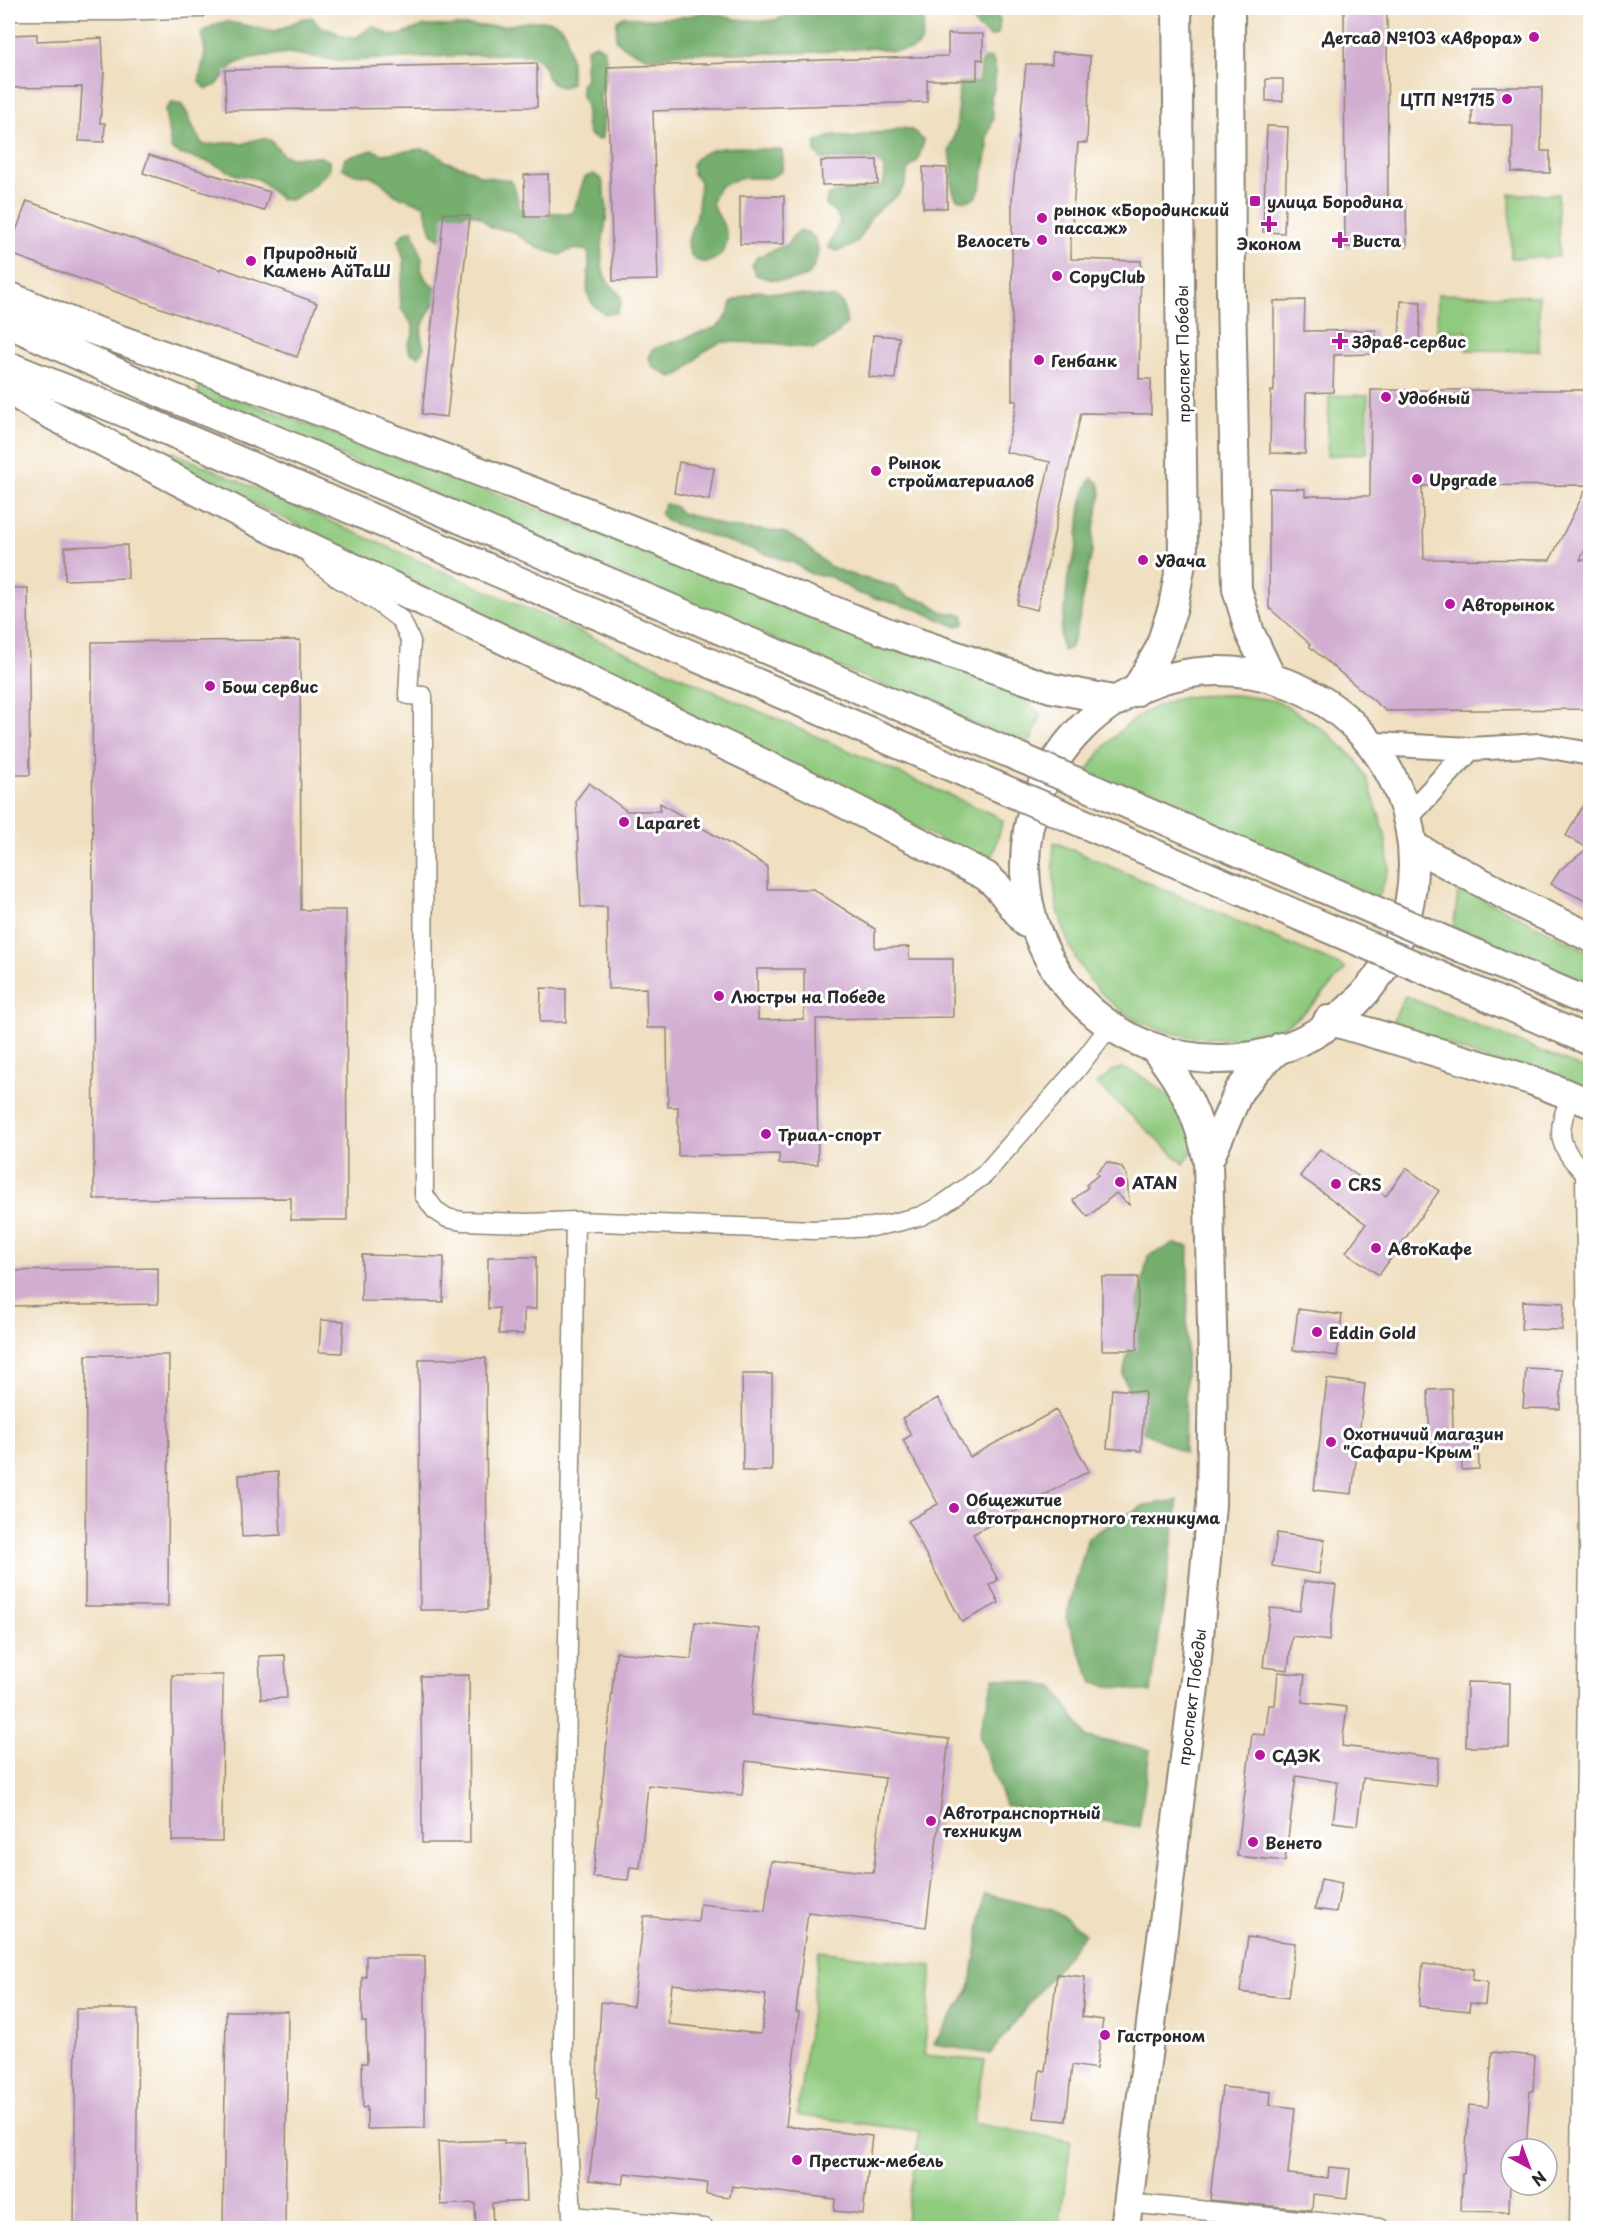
<svg xmlns="http://www.w3.org/2000/svg" width="1598" height="2236" viewBox="0 0 1598 2236" font-family="'Playpen Sans',sans-serif">
<style>
.green{fill:#90ca7e;stroke:#5e7a54;stroke-width:1.5}
.forest{fill:#74ae6d;stroke:#506c4c;stroke-width:1.5}
.building{fill:#d1add1;fill-rule:evenodd}
.lines{fill:none;stroke-linecap:round;stroke-linejoin:round}
.minor-casing{stroke:#8e8576;stroke-width:21}
.tertiary-casing{stroke:#8e8576;stroke-width:26}
.primary-casing{stroke:#8e8576;stroke-width:32}
.minor{stroke:#fff;stroke-width:18}
.tertiary{stroke:#fff;stroke-width:22}
.primary{stroke:#fff;stroke-width:28}
.primary-bridge-casing{stroke:#8e8576;stroke-width:32;stroke-linecap:butt}
.primary-bridge{stroke:#fff;stroke-width:28}
.poi-dot{fill:#b5179e;stroke:#fff;stroke-width:2}
.labels{text-anchor:middle;dominant-baseline:central;stroke-width:6;stroke-linejoin:round;paint-order:stroke}
.poi-label{font-size:16px;font-weight:bold;fill:#2b2b2b;stroke:#fff;text-anchor:start}
.street-label{font-size:16px;fill:#2b2b2b;stroke:#fff}
</style>
<rect width="100%" height="100%" fill="#fff"/>
<filter id="ink" filterUnits="userSpaceOnUse"><feTurbulence type="fractalNoise" baseFrequency=".0167" numOctaves="2"/><feDisplacementMap in="SourceGraphic" scale="12" xChannelSelector="R" yChannelSelector="G"/><feConvolveMatrix kernelMatrix="1 2 1 2 8 2 1 2 1" color-interpolation-filters="sRGB"/></filter>
<filter id="wash" filterUnits="userSpaceOnUse"><feTurbulence type="fractalNoise" baseFrequency=".008" numOctaves="4" result="noise"/><feDisplacementMap in="SourceGraphic" scale="24" xChannelSelector="R" yChannelSelector="G"/><feGaussianBlur stdDeviation="1.35" result="paint"/><feColorMatrix in="noise" values="0 0 0 0 0 0 0 0 0 0 0 0 0 0 0 0 0 1.4 0 .05"/><feComposite in="paint" operator="in"/></filter>
<g filter="url(#wash)">
<rect width="100%" height="100%" fill="#f0dfc0"/>
<path class="green" d="M1510,194H1558L1559,257L1511,258Z
M1438,294L1539,296V351L1466,350V331H1437Z
M200,385L1010,683L1041,716L1028,747L197,395Z
M1368,395L1367,453L1327,456L1329,396Z
M173,452L994,815L1003,821L990,864L169,462Z
M1237,695L1277,701L1293,710L1328,733L1357,761L1368,781L1385,834L1389,868L1378,899L1086,773C1110,734 1147,700 1195,696C1209,695 1223,695 1237,695Z
M1054,842L1346,968C1326,991 1307,1015 1279,1029C1256,1039 1232,1040 1208,1038C1099,1033 1046,944 1054,842Z
M1459,887L1590,952V989L1453,929Z
M1405,996L1590,1071V1097L1391,1025Z
M1121,1068C1147,1074 1198,1113 1195,1144C1194,1150 1187,1159 1184,1164L1097,1084L1113,1071Z
M819,1951L932,1966L924,2055L985,2061L973,2123L1071,2141L1059,2228H905L919,2131L797,2115Z"/>
<path class="forest" d="M832,8H910L924,20L922,39L919,46L912,50L891,51L871,48L798,53H681L651,59L624,47L616,40L617,21L625,16L645,19L677,18L706,12L735,19L765,21L775,20L802,11Z
M986,8L994,11L1000,19L998,34L990,37L975,25L973,17L976,9Z
M312,17L318,25L348,38L357,37L372,26C378,28 384,33 390,35C401,38 413,28 424,26H504L532,21H551L560,25L566,33L571,62V83L562,88L553,84L547,77L545,67L538,59L528,55L496,54L340,61L288,53L257,57L237,63L229,69L217,85L207,89L199,82L205,52L202,32L219,23L228,22L276,31L302,19Z
M596,44L604,49L606,59L605,78L600,98L604,118L602,138L598,140L589,135L586,125V105L581,96V86L586,78L585,68L587,48Z
M986,58H992L995,67V87L991,97L993,119L987,138L988,148L981,187L976,197L967,201L957,199C946,183 957,168 949,153L957,127L959,83L979,82L980,64Z
M171,103L181,104C192,117 192,134 204,145L233,142L242,144L261,138L270,140L283,155L292,157H321L329,161V171L307,191L291,200L281,199L258,179L237,175L209,162L180,154L171,149L165,110Z
M899,128C911,128 916,132 924,141L918,160L907,170C907,197 891,197 875,213C858,231 868,244 837,251L828,247L840,221L835,212L826,206L827,196C844,186 865,194 883,185L885,175L883,166L874,160L864,159H822L815,152L816,142L834,135L853,138L871,133L890,132Z
M744,147C757,152 769,146 782,151L783,161L782,171L770,178H740L721,186L715,194L712,203C716,215 726,224 727,237C728,260 695,274 689,249C686,236 694,226 697,214C699,203 699,192 700,181L693,174L692,164C702,147 726,147 744,147Z
M421,149L431,151L447,162L472,170L480,176L509,180L515,188L519,206L529,217L548,212L571,214C578,202 580,189 585,177L594,174L602,180C604,190 607,202 607,212C605,232 598,254 604,274C609,291 631,291 616,313L605,314C574,294 594,279 588,251C577,248 570,249 560,255L538,248L512,231L492,228L477,215L466,213L457,217L447,233L439,239L432,233L424,205L395,195L380,181L371,176L351,173L342,168L345,158L373,150L382,154Z
M413,230L422,259L421,269L425,278L439,292C432,311 414,328 424,347L419,356L410,353L408,344L413,335V325L401,309L400,288L404,270V260L398,241L404,233Z
M801,230C824,237 820,258 809,275C790,283 776,282 756,275L752,265L757,257L788,244L793,236Z
M757,291L835,298L843,304L847,323L833,338L814,349L773,343L721,342L703,352L681,374L671,377L653,367L649,358L653,349L717,327C726,320 729,314 731,302Z
M1092,478L1099,483L1101,493L1093,533L1092,552L1083,592L1081,613L1071,647L1063,651C1058,637 1061,627 1064,614C1067,601 1066,586 1069,572C1071,563 1076,555 1077,546C1080,524 1078,497 1092,478Z
M665,504L674,506L681,513L708,520L725,527L783,532L800,541L829,566L846,573L893,586L909,597L927,601L943,612L963,615L965,621L963,625L955,626L918,610L857,593L831,577L811,574L794,563L686,528L667,521L660,513Z
M1173,1244L1189,1246L1184,1453L1144,1432L1123,1375L1148,1256Z
M1178,1500L1151,1693L1093,1683L1066,1618L1088,1537L1145,1505Z
M994,1677L1054,1687L1087,1737L1150,1750L1139,1827L1005,1805L979,1735Z
M985,1894L1052,1910L1085,1933L990,2054L934,2044L970,1988Z"/>
<g id="blocks">
<path class="building" d="M1344,8H1387L1388,207H1406L1407,247H1345Z
M37,34V41L102,38L104,73L100,123H105L104,142L79,141L82,87L8,88V35Z
M948,34H983V60L977,59V80H927V102L653,111L658,280L613,281L607,67L948,56Z
M1052,52L1090,56L1087,143H1078L1071,237V259L1141,261L1139,379H1151V414L1081,413L1037,610L1017,605L1050,462L1006,452L1017,401H1012V199L1026,64H1052Z
M537,63V107L226,110L225,70Z
M1266,79H1283V101H1266Z
M1472,87H1542L1541,151H1550V173L1512,172L1513,125H1472Z
M1267,126L1288,127L1284,233L1263,232Z
M149,155L270,192L264,211L143,173Z
M877,160L878,184L822,185L821,161Z
M923,167L947,168V208H923Z
M548,174L549,217H525L524,175Z
M740,196H784V244H740Z
M27,201L221,270L222,268L317,303L297,357L8,253Z
M444,213L470,216L447,417L422,414Z
M1305,300L1304,331L1376,330V354L1334,355L1333,392L1306,393L1305,454L1270,453L1271,391H1274V301Z
M1401,301L1421,302L1419,341L1399,340Z
M873,335L899,337L895,379L869,377Z
M1371,390H1590V539L1580,560H1590V709L1386,711L1310,647V644L1269,608V488L1305,489V496H1370ZM1588,485L1550,560L1424,559L1422,486Z
M679,462L714,468L709,500L674,493Z
M127,545L128,578L65,580V547Z
M8,588H28L30,775H8Z
M300,640L301,910H346L347,1220H291V1198L94,1199L92,642Z
M589,783L627,811H660V803L767,866V889H813L875,929V948L909,947V959H953V1017L816,1019L818,1164H779V1154L678,1156V1107H668L667,1028H647L646,988L608,989L607,907H581L576,800ZM757,969H804V1019L758,1020Z
M1590,792V903L1551,884L1560,870L1588,848L1566,836Z
M541,988L566,989V1022H540Z
M1320,1149L1386,1196L1406,1168L1439,1191L1379,1275L1346,1252L1366,1224L1300,1176Z
M1107,1162L1121,1167L1127,1175L1129,1205L1116,1193L1088,1217L1073,1200L1088,1187L1086,1185L1098,1175L1096,1173Z
M362,1255L444,1257L443,1302L361,1301Z
M488,1257H536V1309H524V1334H499V1308L488,1309Z
M158,1268V1304L8,1306V1271Z
M1102,1277H1138L1137,1350H1102Z
M1523,1301L1564,1303L1562,1330L1521,1329Z
M1298,1309L1342,1315L1337,1356L1293,1350Z
M321,1320L344,1321L342,1353L319,1352Z
M86,1355H169L168,1606H85Z
M486,1358L487,1610H420L419,1359Z
M1526,1368L1562,1370L1560,1409L1523,1408Z
M742,1374H772V1471H743Z
M1327,1379L1365,1384L1352,1494L1314,1490Z
M1112,1389L1145,1392L1141,1451L1107,1448Z
M1452,1389L1453,1432L1478,1431L1479,1469L1462,1470L1461,1450L1430,1451L1428,1390Z
M938,1398L970,1457L1056,1410L1089,1471L973,1534L998,1580L990,1585L999,1603L962,1622L908,1521L938,1504L903,1440L911,1435L902,1418Z
M278,1472L281,1535L242,1537L239,1475Z
M1277,1533L1325,1540L1319,1574L1272,1566Z
M1304,1581L1336,1585L1329,1641L1292,1636L1288,1670L1263,1667L1270,1608L1300,1611Z
M695,1622L760,1629L751,1715L949,1739L926,1927L808,1912L796,2012H799L786,2126L872,2136L863,2214L834,2211L835,2199L732,2186L730,2197L706,2194L707,2183L625,2173L623,2184L589,2180L599,2100L596,2099L601,2002L633,2006L644,1916L698,1922L700,1904L765,1911L771,1861L873,1873L885,1778L746,1761L742,1795L648,1785L640,1868L630,1867L628,1880L593,1877L616,1652L691,1659ZM672,1984L766,1995L761,2034L668,2024Z
M285,1655L287,1698L261,1699L259,1656Z
M1278,1672L1305,1675L1302,1702L1347,1707L1342,1746L1439,1758L1435,1786L1363,1778L1357,1825L1333,1822L1338,1782L1296,1776L1285,1861L1237,1856L1252,1734L1265,1735L1269,1705H1275Z
M172,1675H223L222,1841H172Z
M469,1675L470,1843H422L421,1676Z
M1467,1682L1510,1683L1509,1747H1466Z
M1321,1879L1342,1883L1336,1912L1315,1909Z
M1248,1937L1295,1943L1288,1998L1240,1992Z
M366,1956H425V2128L367,2129V2107L363,2108L362,2063H367L366,2022H362V1977H366Z
M1423,1964L1474,1969L1472,1980L1487,1982L1485,2005L1470,2003L1469,2011L1419,2006Z
M1057,1974L1085,1977L1082,2017L1103,2020L1096,2069L1072,2065L1066,2121L1034,2118L1040,2070L1045,2071Z
M76,2009H138L136,2229H74Z
M226,2011H288L285,2229H223Z
M1492,2052L1535,2056L1533,2091H1530L1526,2149H1511L1509,2212L1461,2211L1462,2173H1464L1469,2105L1488,2107Z
M1222,2087L1271,2092L1270,2105L1295,2108L1288,2174L1328,2178L1329,2167L1350,2169L1347,2198L1313,2194L1312,2210L1210,2200Z
M504,2140V2144L525,2143L527,2201L492,2203L493,2229H476L475,2203L441,2205L438,2142Z"/>
</g>
</g>
<g filter="url(#ink)">
<use href="#blocks" fill-opacity="0" stroke="#8e8576" stroke-width="1.5"/>
<g class="lines">
<defs>
<path id="minor" d="M8,11H122L199,8
M313,559L338,578L376,601L401,620L411,641L408,695L423,696L424,1195L435,1210L447,1218L462,1221L528,1223L575,1221L814,1230L872,1227L893,1223L921,1216L942,1205L984,1175L1077,1069L1109,1027
M1571,1096C1556,1131 1556,1146 1585,1173L1589,1549L1579,2228
M575,1221L564,1881L563,2053L572,2216L704,2228
M1128,2203L1380,2228"/>
<path id="tertiary" d="M1376,744L1470,749L1540,745L1590,754
M1412,812L1470,749"/>
<path id="primary" d="M1230,8L1231,294L1237,589L1250,633L1271,677
M8,296L73,323L298,403L584,511L889,633L1051,688L1118,701
M8,323L166,395L299,450L1007,752
M8,366L136,417L994,785
M8,389L33,405L255,521L808,785L986,876L998,887L1026,923
M1025 865a194 194 0 1 1 388 0a194 194 0 1 1-388 0Z
M1135,692L1159,650L1173,607L1183,552L1177,8
M1415,847L1527,907L1590,937
M1469,951L1590,1003
M1456,983L1590,1041
M1328,1020L1531,1080L1590,1103
M1208,1162L1239,1091L1257,1069L1281,1047
M1125,2228L1195,1679L1211,1505L1213,1363L1208,1162C1199,1116 1184,1085 1155,1049"/>
</defs>
<use href="#minor" class="minor-casing"/>
<use href="#tertiary" class="tertiary-casing"/>
<use href="#primary" class="primary-casing"/>
<use href="#minor" class="minor"/>
<use href="#tertiary" class="tertiary"/>
<use href="#primary" class="primary"/>
<defs>
<path id="primary-bridge" d="M1007,752L1469,951
M994,785L1456,983"/>
</defs>
<use href="#primary-bridge" class="primary-bridge-casing"/>
<use href="#primary-bridge" class="primary-bridge"/>
</g>
</g>
<g class="poi-dot">
<circle cx="1534" cy="37" r="6"/>
<circle cx="1507" cy="99" r="6"/>
<rect x="1249" y="195" width="12" height="12" rx="3"/>
<circle cx="1042" cy="218" r="6"/>
<path d="M1266 215h6v6h6v6h-6v6h-6v-6h-6v-6h6z"/>
<circle cx="1042" cy="240" r="6"/>
<path d="M1337 231h6v6h6v6h-6v6h-6v-6h-6v-6h6z"/>
<circle cx="251" cy="261" r="6"/>
<circle cx="1057" cy="276" r="6"/>
<path d="M1337 332h6v6h6v6h-6v6h-6v-6h-6v-6h6z"/>
<circle cx="1039" cy="360" r="6"/>
<circle cx="1386" cy="397" r="6"/>
<circle cx="876" cy="471" r="6"/>
<circle cx="1417" cy="479" r="6"/>
<circle cx="1143" cy="560" r="6"/>
<circle cx="1450" cy="604" r="6"/>
<circle cx="210" cy="686" r="6"/>
<circle cx="624" cy="822" r="6"/>
<circle cx="719" cy="996" r="6"/>
<circle cx="766" cy="1134" r="6"/>
<circle cx="1120" cy="1182" r="6"/>
<circle cx="1336" cy="1184" r="6"/>
<circle cx="1376" cy="1248" r="6"/>
<circle cx="1317" cy="1332" r="6"/>
<circle cx="1331" cy="1442" r="6"/>
<circle cx="954" cy="1508" r="6"/>
<circle cx="1260" cy="1755" r="6"/>
<circle cx="931" cy="1821" r="6"/>
<circle cx="1253" cy="1842" r="6"/>
<circle cx="1105" cy="2035" r="6"/>
<circle cx="797" cy="2160" r="6"/>
</g>
<g class="labels">
<g class="poi-label">
<text x="1522" y="37" text-anchor="end">Детсад №103 «Аврора»</text>
<text x="1495" y="99" text-anchor="end">ЦТП №1715</text>
<text x="1267" y="201">улица Бородина</text>
<text x="1054" y="209">рынок «Бородинский<tspan x="1054" dy="18">пассаж»</tspan></text>
<text x="1030" y="240" text-anchor="end">Велосеть</text>
<text x="1352" y="240">Виста</text>
<text x="1269" y="243" text-anchor="middle">Эконом</text>
<text x="263" y="252">Природный<tspan x="263" dy="18">Камень АйТаШ</tspan></text>
<text x="1069" y="276">CopyClub</text>
<text x="1352" y="341">Здрав-сервис</text>
<text x="1051" y="360">Генбанк</text>
<text x="1398" y="397">Удобный</text>
<text x="888" y="462">Рынок<tspan x="888" dy="18">стройматериалов</tspan></text>
<text x="1429" y="479">Upgrade</text>
<text x="1155" y="560">Удача</text>
<text x="1462" y="604">Авторынок</text>
<text x="222" y="686">Бош сервис</text>
<text x="636" y="822">Laparet</text>
<text x="731" y="996">Люстры на Победе</text>
<text x="778" y="1134">Триал-спорт</text>
<text x="1132" y="1182">ATAN</text>
<text x="1348" y="1184">CRS</text>
<text x="1388" y="1248">АвтоКафе</text>
<text x="1329" y="1332">Eddin Gold</text>
<text x="1343" y="1433">Охотничий магазин<tspan x="1343" dy="18">"Сафари-Крым"</tspan></text>
<text x="966" y="1499">Общежитие<tspan x="966" dy="18">автотранспортного техникума</tspan></text>
<text x="1272" y="1755">СДЭК</text>
<text x="943" y="1812">Автотранспортный<tspan x="943" dy="18">техникум</tspan></text>
<text x="1265" y="1842">Венето</text>
<text x="1117" y="2035">Гастроном</text>
<text x="809" y="2160">Престиж-мебель</text>
</g>
<g class="street-label">
<text transform="translate(1182 354) rotate(-91)">проспект Победы</text>
<text transform="translate(1191 1697) rotate(-83)">проспект Победы</text>
</g>
</g>
<rect width="1598" height="2236" fill="none" stroke="#fff" stroke-width="30"/>
<g transform="translate(1529 2167) rotate(139)"><circle r="28" fill="#ffffff" stroke="#aaaaaa" stroke-width="1.5"/>
<path d="M0-4.5L10 22L0 15L-10 22Z" fill="#b5179e"/>
<text y="-9" font-size="16" font-weight="bold" text-anchor="middle" fill="#2b2b2b">N</text>
</g>
</svg>
